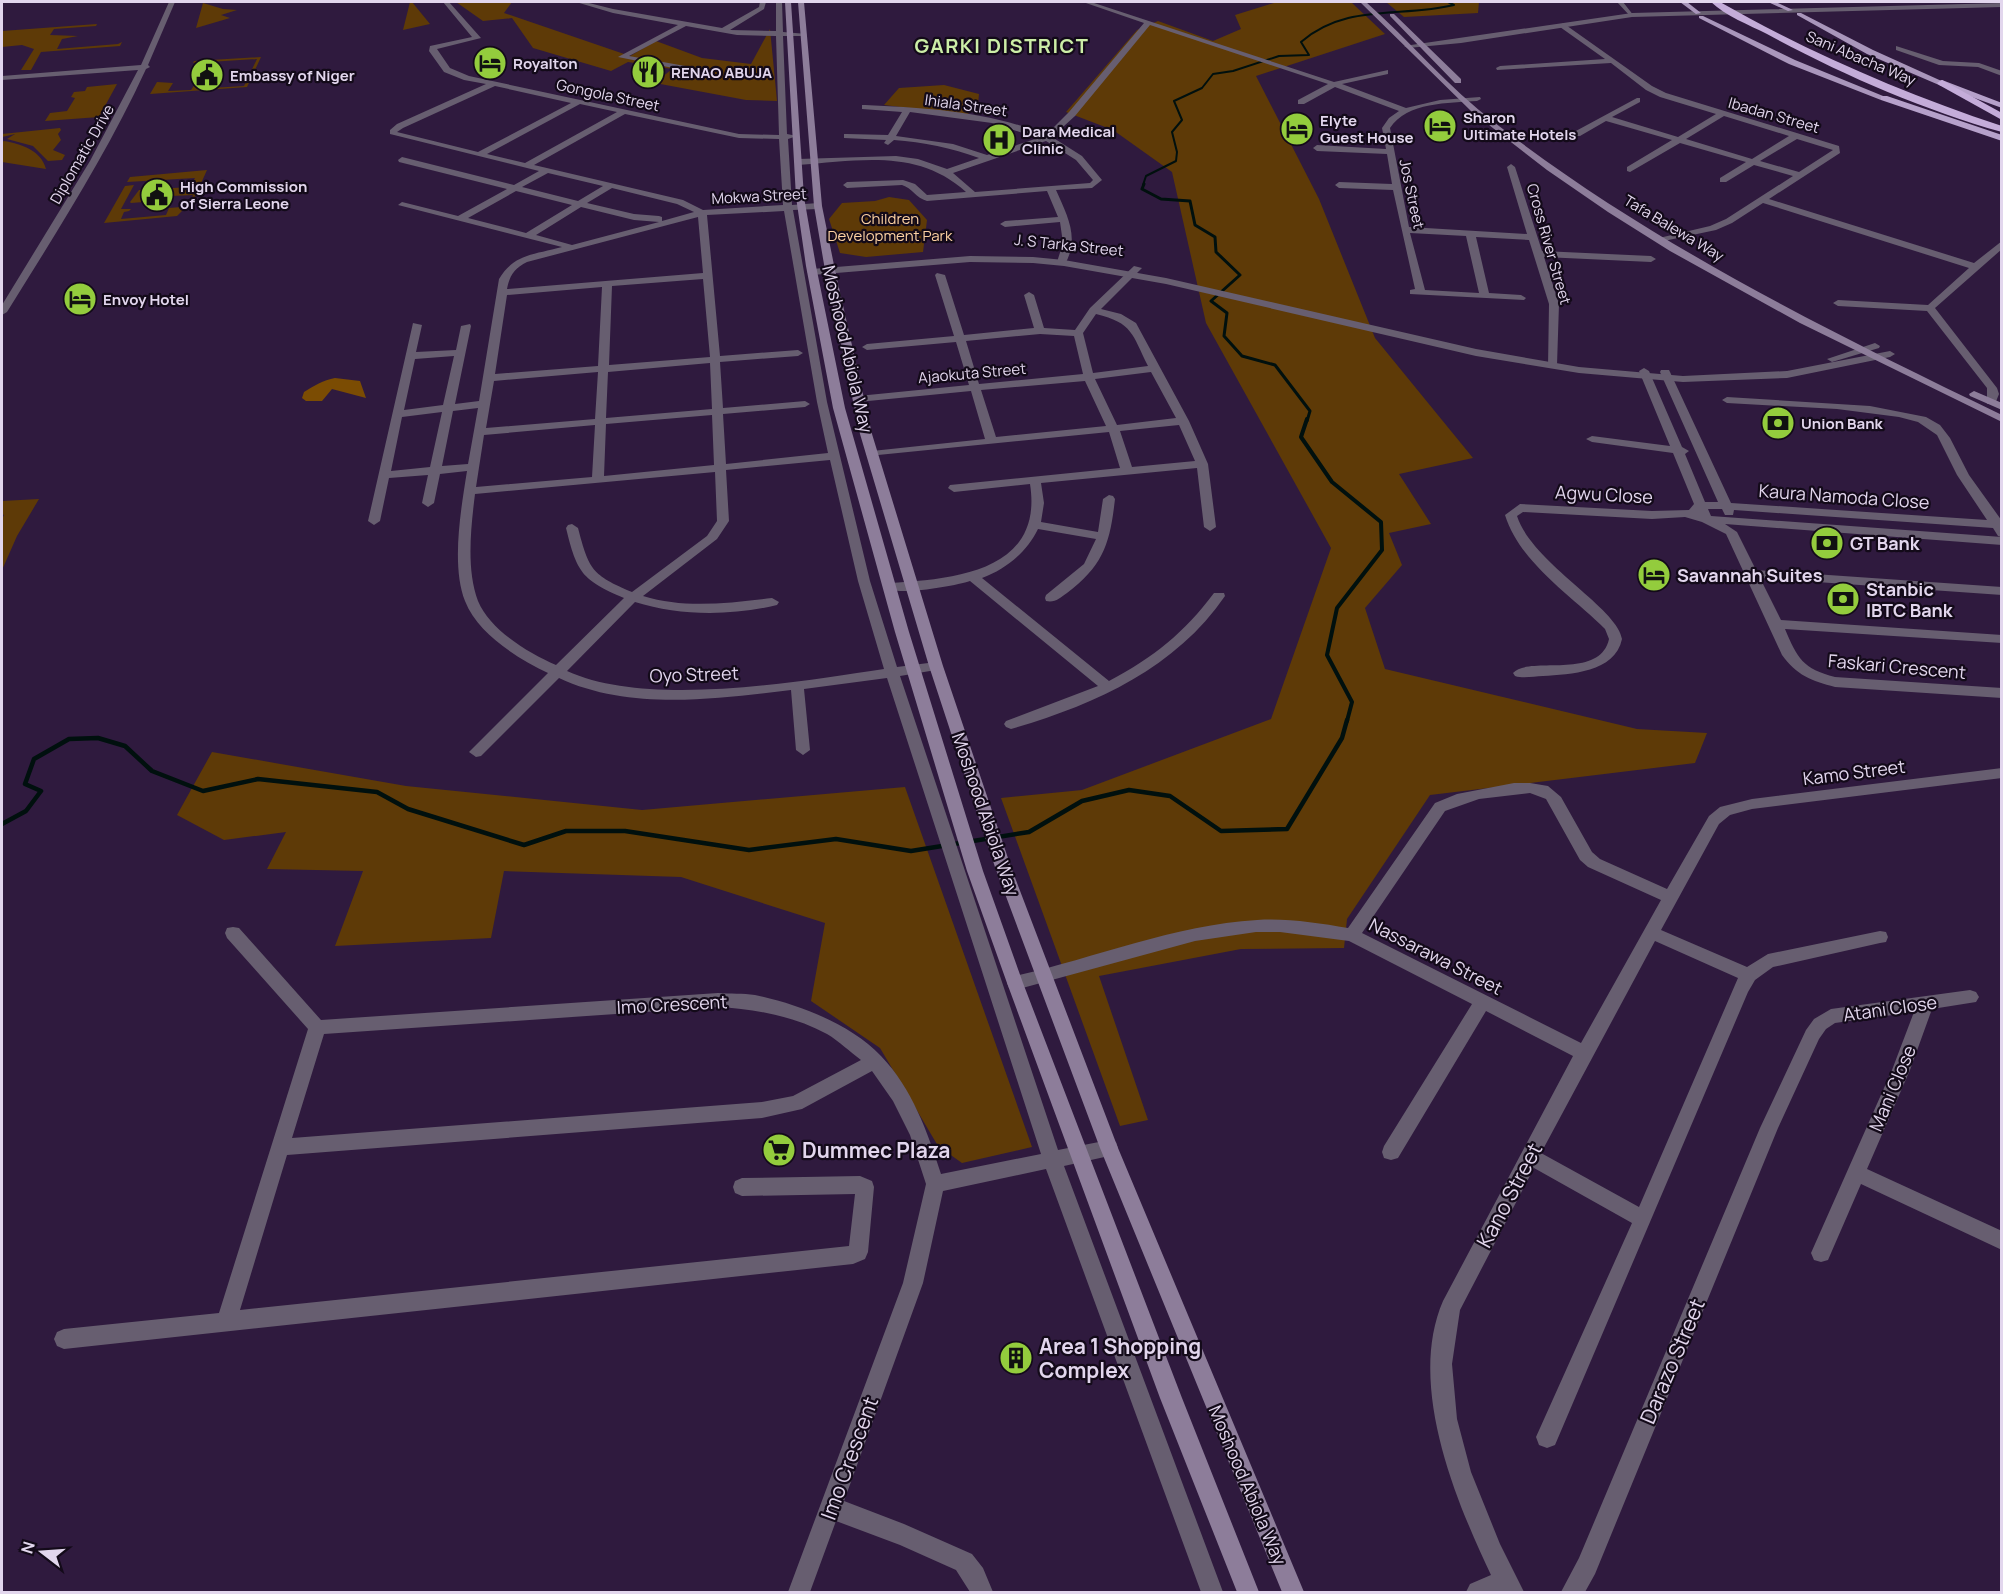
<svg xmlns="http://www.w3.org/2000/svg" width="2003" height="1594" viewBox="0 0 2003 1594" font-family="Manrope,sans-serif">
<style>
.green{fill:#5e3a07}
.forest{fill:#7b4c03}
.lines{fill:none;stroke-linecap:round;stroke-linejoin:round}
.stream-far3{stroke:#00100e;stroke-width:2}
.stream-far2{stroke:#00100e;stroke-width:3}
.stream-far1{stroke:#00100e;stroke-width:4}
.stream{stroke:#00100e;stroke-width:4.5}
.minor{fill:#675e70;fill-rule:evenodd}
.tertiary{fill:#675e70;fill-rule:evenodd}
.secondary{fill:#8d7d9a;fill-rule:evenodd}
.primary{fill:#a996bb;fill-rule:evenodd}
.trunk{fill:#b6a1ca;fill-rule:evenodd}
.motorway{fill:#c4acd9;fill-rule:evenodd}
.labels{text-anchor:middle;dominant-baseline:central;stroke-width:4.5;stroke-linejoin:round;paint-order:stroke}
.far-street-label{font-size:15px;fill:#e2d6ed;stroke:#130a19}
.far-poi-label{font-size:15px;font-weight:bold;fill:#e2d6ed;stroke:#130a19;text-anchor:start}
.far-park-label{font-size:15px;fill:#fcd1a2;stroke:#130a19}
.street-label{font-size:18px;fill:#e2d6ed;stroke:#130a19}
.poi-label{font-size:18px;font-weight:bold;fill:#e2d6ed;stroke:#130a19;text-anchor:start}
.far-district-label{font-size:20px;font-weight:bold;letter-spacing:1.5px;fill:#cceea7;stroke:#130a19}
.near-poi-label{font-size:21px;font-weight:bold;fill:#e2d6ed;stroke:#130a19;text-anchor:start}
.near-street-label{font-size:21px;fill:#e2d6ed;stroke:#130a19}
</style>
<rect width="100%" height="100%" fill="#2f1a3e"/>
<path class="green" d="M410,2H412L430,24L403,30Z
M456,2H512L504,13L630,56L656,41L702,58L751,64L770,29L777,101L746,100L655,83L672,69L628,62L611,71L533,48L512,18L483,21Z
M1277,2H1351L1385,34L1256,76L1319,199L1375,338L1473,458L1399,474L1431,524L1389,533L1402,565L1365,608L1385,669L1637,729L1707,733L1695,763L1430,795L1347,919L1344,948L1241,949L1099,976L1148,1120L1120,1126L1001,798L1082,790L1271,719L1331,548L1206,323L1172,172L1113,130L1066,112L1137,30L1158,21L1213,41L1241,29L1235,15Z
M1386,2H1479L1478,13L1404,17Z
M203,3L223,9L237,10L221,15L230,18L196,28Z
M97,24L96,26L54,29L50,35L78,36L62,39L57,49L118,44L122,42L120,46L41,52L31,70H21L34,49L22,45L2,47V31Z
M261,57L247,87L150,94L157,82L173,83L168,91L191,90L197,81L216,80L211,88L244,86L257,59L193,63L194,61Z
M117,84L99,117L45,121L50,113L67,111L75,98L71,97L74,92L85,91L87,87Z
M944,85L979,94L978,104L967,115L884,105L899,88Z
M60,128L61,130L58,134L61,140L53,150L65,155L62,160L48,161L33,146L7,139L15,134L2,137V134Z
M4,141C21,144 41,150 46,169L2,162V142Z
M207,170L194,199L177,216L104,223L125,186L134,185L121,209H131L129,211L124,212L121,219L166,215L169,208L181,207L184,200H191L193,195L171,196L169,200L131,203L130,202L139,190L190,187L195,178L127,182L130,177Z
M889,197L909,200L927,220L923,252L866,257L840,253L829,219L842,203L875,201Z
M39,499L17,536L2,570V519L4,515L2,514V501Z
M212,752L406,786L642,810L905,787L1032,1147L962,1163L938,1146L880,1048L811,1001L825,923L681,877L504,871L491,938L335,946L363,871L267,869L286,832L224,840L177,815Z"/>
<path class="forest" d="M335,378L360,381L366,398L332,389L322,401H306L302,398L304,392C314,386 323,380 335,378Z"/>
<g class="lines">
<path class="stream-far3" d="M1143,185L1146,176L1176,161L1177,152L1172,132L1182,120L1174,101L1202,88L1213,74L1233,71L1279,56L1309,55L1301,42C1346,3 1400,18 1454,5L1448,2"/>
<path class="stream-far2" d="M1144,184L1142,189L1161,199L1190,201L1195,225L1215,237L1216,252L1240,275L1211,301L1227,313L1224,336L1242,356L1275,365L1310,411L1307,421"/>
<path class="stream-far1" d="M1307,419L1301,437L1332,482L1381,522L1382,550L1337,608L1327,655L1352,702L1347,721"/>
<path class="stream" d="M2,824L26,811L41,791L25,784L34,759L69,739L98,738L125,746L152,771L203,791L258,779L377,792L408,809L524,845L566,831H625L749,850L836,839L911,851L1029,832L1082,801L1129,790L1170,796L1221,831L1287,829L1342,738L1347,720"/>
<path class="minor" d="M169,2H175L148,65L150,67L146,69C107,154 56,233 7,312L2,315V305L90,161L138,70L2,80V76L141,65Z
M443,2H449L481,38L437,49L450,68L469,76L739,134L779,135L776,36L737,35L686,26L629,56L691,67L692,69L688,71L618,57L678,25L613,13L576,2H585L613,9L722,28L759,7L760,2H766L764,9L730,30L776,31V2H782L783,32L807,34L803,36H783L787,134L797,136L788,139L792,205L818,203L822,206L818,209L793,210L827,402L870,581L897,667L936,662L943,666L936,670L900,676L1058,1150L1109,1140L1116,1142L1118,1148L1116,1154L1109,1156L1064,1166L1223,1592H1201L1046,1169L943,1191L923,1283L844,1501L904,1524L972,1554L983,1568L993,1592H970L956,1570L900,1545L836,1521L810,1592H788L903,1283L926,1184L910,1135L893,1101L872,1071L802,1109L762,1118L287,1155L240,1310L849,1246L855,1194L742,1196L735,1193L733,1187L735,1181L742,1178L860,1176L872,1181L874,1187L868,1252L865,1259L853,1264L64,1349L57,1346L54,1339L57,1332L64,1329L219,1313L308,1029L227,938L225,933L227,928L233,927L239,928L321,1020L718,993C730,994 743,993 755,995C798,1004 851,1024 881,1056C912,1088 928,1133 941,1174L1041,1154L887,678L804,689L810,750L803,755L796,750L791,690C716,699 629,711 559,678L481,756L476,757L469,752L548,673C517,658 478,634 465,601C451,565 461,509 467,471L440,474L434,503L428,507L422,503L428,475L389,478L380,521L374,525L368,521L413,323L422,325L416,352L456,350L461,326L470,324L471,326L455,404L479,401L499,279C515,253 534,255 562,247L398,205L402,202L458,216L507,189L399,162L398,160L402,157L514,185L539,171L390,134V130L397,124L486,84L464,80L444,72L429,51L430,46L472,37ZM495,86L571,103L478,152L397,132L403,128ZM580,104L617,112L525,163L487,154ZM625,114L739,138L779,139L783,205L703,210L683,200L534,165ZM548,173L603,186L578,201L522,187ZM612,188L677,204L694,212L662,221V217L659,216L634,214L587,203ZM516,191L572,205L526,233L468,218ZM581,207L634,220L659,222L572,245L536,235ZM784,211L817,402L828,453L726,464L723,414L805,407L810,404L805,401L723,408L720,362L798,356L803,353L798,350L720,356L707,215ZM698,217L703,273L507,289C510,274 515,268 527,262ZM703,279L710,357L609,365L612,286ZM602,287L598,366L495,374L507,295ZM454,356L443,405L404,410L415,359ZM710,363L712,409L606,418L608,372ZM598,372L595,419L486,428L494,381ZM478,408L468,464L442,466L453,411ZM442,412L430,467L391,471L402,417ZM712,415L714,465L604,476L606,424ZM595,425L592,477L476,487L484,435ZM830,460L858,581L884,669C796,682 648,708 567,671L635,602C679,616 731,616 777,605L779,602L772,598C728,603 685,609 643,596L717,539L729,521L726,470ZM715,472L717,521L707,536L632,592C592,575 589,570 578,528L572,524L568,525L566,528C577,573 582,580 624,598L556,665C528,653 490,630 478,601C466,569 471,527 475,494ZM718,1007C755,1009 794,1016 827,1034C839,1041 850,1052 861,1060L793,1096L762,1102L292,1138L324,1034Z
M1083,2H1091L1334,82L1388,70V74L1342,84L1406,108L1440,100L1480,97L1481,99L1477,101C1449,103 1407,102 1390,128L1409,227L1527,234L1507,167L1511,164L1515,167L1542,251L1651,256L1656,259L1651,262L1544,257L1559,304L1557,365L1556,367H1548L1549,304L1529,240L1476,237L1489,293L1521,295L1526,298L1524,300L1410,294V290L1415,289L1393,190L1339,188L1335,185L1339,182L1392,184L1387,154L1317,151L1313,148L1317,145L1386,149L1382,128L1389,118L1399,111L1335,87L1304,104H1298V100L1328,84L1150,25L1075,116L1052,137L1082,156L1102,180L1092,188L1056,190C1067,215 1080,238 1065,264L1057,262L1063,243L1060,222L1005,227L1000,224L1005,221L1058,217L1047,191L927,201C916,198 912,188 902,185L847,188L843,185L847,182L903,180L915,184L927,195L966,192C917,148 859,161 798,165L794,162L798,159L896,156L918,159L947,169L979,158C952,148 923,142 894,140L888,145L884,143L886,140L844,138V134H847L888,135L902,112L862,109V105H865C926,108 989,111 1046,135L1069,112L1144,23ZM910,112L992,123L1038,138L987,155L953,144L896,136ZM1046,141L1076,160L1093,180L1090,183L975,192L953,173ZM1410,233L1466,236L1479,293L1425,290Z
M1617,2H1623L1634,16H1630Z
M1563,23L1652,86L1666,93L1839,146L1840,153L1769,199L1974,263L2002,241V249L1935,308L1997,388L1999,394L1995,404H1987V388L1927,311L1838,306L1833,303L1838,300L1928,305L1969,268L1763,203L1732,223L1716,230L1659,242V238L1710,226L1726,219L1793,176L1754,165L1726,182H1720V178L1746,162L1680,143L1630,172L1627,171V167L1672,140L1606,121L1580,136H1574V132L1637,98H1640V102L1612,117L1678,137L1716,114L1660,97L1646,90L1611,63L1497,70L1496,68L1500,66L1605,59L1560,27ZM1724,116L1789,136L1752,159L1686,139ZM1797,139L1833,150L1799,172L1760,161Z
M1896,46L1943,61L1979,63L2002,71V76L1978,67L1939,65L1896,50Z
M1134,266L1142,268L1101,309L1121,314L1136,323L1189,421L1208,464L1216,527L1210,531L1204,527L1197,468L1041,483L1044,503L1041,522L1098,532L1103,499L1109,495L1113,496L1115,499C1110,543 1104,565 1067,593C1060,598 1055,603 1046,601L1045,598L1046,595L1084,564L1096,539L1038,529C1027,552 1006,569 982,578L1109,681C1154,657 1184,633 1214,593H1224L1225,596C1175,669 1094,705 1011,729L1006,727L1004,724L1006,721L1098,686L970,581C955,586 894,597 884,587L890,583C953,579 1044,572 1030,484L954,492L948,488L950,485L1120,468L1109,432L868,456L866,454L872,451L985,439L971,391L858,402L853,399L858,396L969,385L956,342L867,350L862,347L867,344L954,336L935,275L937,273L945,275L964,335L1034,328L1024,295L1029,292L1034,295L1044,328L1075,330L1090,308ZM1096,314C1133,323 1132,334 1148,366L1093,373L1083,333ZM1040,334L1074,336L1083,374L979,384L966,341ZM1151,372L1176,418L1117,425L1095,379ZM1085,381L1106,426L996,437L981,390ZM1179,425L1195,461L1132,467L1120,431Z
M1644,368L1649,371L1682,447L1689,451L1685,454L1705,502H1718L1660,372L1661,370H1669L1670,372L1731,503L1987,520L1957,475L1937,435L1918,422L1899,417L1837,409L1727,403L1722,400L1727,397L1870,406L1926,417L1940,425L1950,438L1969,475L2002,521V537L1998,536L1993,528L1734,510L1733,515H1725L1722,509H1708L1711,516L2002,537V545L1725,524L1737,532L1756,570L2002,587V595L1760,578L1781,620L2002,635V643L1785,629C1797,658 1803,669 1835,677L2002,688V698L1835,687C1812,681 1796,675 1782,655L1726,534L1702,522L1685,517L1652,519L1523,512L1517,516C1532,563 1618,608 1622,639C1615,673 1570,674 1543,676C1534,676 1524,679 1515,676L1513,673C1528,655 1600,681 1609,639L1605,629C1571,595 1520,563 1505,515L1520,504L1652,511L1689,510L1694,504L1673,453L1592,442L1586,439L1592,436L1670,446L1639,371Z
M2002,768V778L1752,809L1730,815L1719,824L1661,930L1747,967L1768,954L1880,931L1886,932L1888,937L1886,942L1880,943L1773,967L1755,980L1748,992L1555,1445L1547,1448L1539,1445L1536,1437L1632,1223L1534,1168L1460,1310L1452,1364L1457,1419L1471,1472L1500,1544L1524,1592H1466L1470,1584L1491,1575C1455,1499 1407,1384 1443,1301L1573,1056L1486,1011L1398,1158L1391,1160L1384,1158L1382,1152L1384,1146L1472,1004L1349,941L1280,932H1256L1195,941L1015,990L1009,988L1007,983L1009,978L1015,976C1095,958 1174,925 1257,920C1287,918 1318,923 1348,928L1435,803L1457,794L1514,783H1530L1548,786L1561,797L1592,852L1600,859L1667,889L1709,816L1720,807L1752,799ZM1530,793L1546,799L1580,860L1588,867L1661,900L1581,1043L1362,933L1445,811L1479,799ZM1655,941L1738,978L1639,1207L1541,1153Z
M1970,990L1976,992L1979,997L1976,1002L1932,1009L1910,1070L1867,1169L2002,1231V1250L1861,1184L1828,1260L1821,1262L1814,1260L1811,1253L1892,1070L1914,1012L1835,1023L1826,1029L1819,1039L1778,1128L1595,1574L1585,1592H1561L1579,1558L1760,1128L1806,1030L1814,1019L1831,1009Z"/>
<path class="tertiary" d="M2002,3V7L1632,17L1461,43L1408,48L1404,46L1632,13Z
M970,256L1033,257L1064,260L1166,278L1476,349L1579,367L1683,376L1787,371L1890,351L1895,354L1890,357L1787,378L1683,382L1579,373L1476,356L1166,284L1064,266L1033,263L970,262L812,275L807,272L812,269Z
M1875,343L1880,346L1879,348L1832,362L1827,359Z"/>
<path class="secondary" d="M785,2H791L804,197L816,266L845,408L909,632L983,871L1023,983L1182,1398L1259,1592H1237L1160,1398L1007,983L967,871L895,632L833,408L806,266L796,197Z
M798,2H804L822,206L835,270L872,434L943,666L1011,867L1118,1148L1304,1592H1282L1100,1148L995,867L929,666L860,434L825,270L814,206Z
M1360,2H1366C1410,41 1448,87 1495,123C1650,243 1826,330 2002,415V422L1800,323L1670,251L1608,212L1547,170L1471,111Z
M1390,14H1394L1461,79V83H1455L1390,16Z
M1974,391L2002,403V410L1970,396L1969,394Z"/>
<path class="primary" d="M1680,2H1687L1701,13L1696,14Z
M1768,2H1776L1793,10L1788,11Z
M1797,13H1801L1873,50L1946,83L1939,85L1867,54L1797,15Z
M1699,16H1703L1795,60L1888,98L1881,100L1789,64L1699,18Z"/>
<path class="trunk" d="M1942,80L2002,103V108L1939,85V81Z
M1881,96H1887L2002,135V141L1881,100Z"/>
<path class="motorway" d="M1711,2H1720C1810,53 1903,93 2002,126V132C1921,109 1841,74 1767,34C1749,25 1726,16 1711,2Z
M1942,80L2002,113V120L1939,85L1937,83Z"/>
</g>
<defs>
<symbol id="hotel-disc" viewBox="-11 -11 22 22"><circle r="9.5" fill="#93cc3d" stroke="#130a19"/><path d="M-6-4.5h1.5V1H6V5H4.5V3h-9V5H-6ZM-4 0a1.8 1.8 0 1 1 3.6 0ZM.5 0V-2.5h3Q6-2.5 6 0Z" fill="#111"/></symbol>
<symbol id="restaurant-disc" viewBox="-11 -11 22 22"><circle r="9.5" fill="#93cc3d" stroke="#130a19"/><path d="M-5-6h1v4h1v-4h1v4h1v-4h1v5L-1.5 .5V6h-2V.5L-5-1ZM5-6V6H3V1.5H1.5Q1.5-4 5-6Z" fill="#111"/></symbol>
<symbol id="civic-disc" viewBox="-11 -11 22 22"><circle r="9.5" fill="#93cc3d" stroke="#130a19"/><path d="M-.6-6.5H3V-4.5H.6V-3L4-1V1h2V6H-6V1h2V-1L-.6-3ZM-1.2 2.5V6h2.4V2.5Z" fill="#111"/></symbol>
<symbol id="hospital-disc" viewBox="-11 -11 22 22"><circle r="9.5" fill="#93cc3d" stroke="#130a19"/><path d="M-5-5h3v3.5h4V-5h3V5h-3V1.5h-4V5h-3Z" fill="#111"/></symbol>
<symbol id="bank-disc" viewBox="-11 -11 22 22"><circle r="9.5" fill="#93cc3d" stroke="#130a19"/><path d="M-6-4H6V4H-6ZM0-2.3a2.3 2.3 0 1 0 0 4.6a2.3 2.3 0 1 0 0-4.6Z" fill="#111"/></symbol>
<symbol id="supermarket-disc" viewBox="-11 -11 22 22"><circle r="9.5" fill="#93cc3d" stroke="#130a19"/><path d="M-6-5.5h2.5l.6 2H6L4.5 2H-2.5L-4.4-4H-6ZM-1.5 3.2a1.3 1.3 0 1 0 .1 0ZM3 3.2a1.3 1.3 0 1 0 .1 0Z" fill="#111"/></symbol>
<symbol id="building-disc" viewBox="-11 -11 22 22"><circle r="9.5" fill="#93cc3d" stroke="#130a19"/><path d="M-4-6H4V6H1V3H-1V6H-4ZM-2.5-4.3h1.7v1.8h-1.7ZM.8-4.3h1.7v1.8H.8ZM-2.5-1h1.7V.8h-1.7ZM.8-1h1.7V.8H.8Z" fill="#111"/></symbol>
</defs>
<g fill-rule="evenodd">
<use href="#hotel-disc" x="471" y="44" width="38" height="38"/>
<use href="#restaurant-disc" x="629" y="53" width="38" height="38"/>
<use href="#civic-disc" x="188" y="56" width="38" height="38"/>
<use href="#hotel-disc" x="1421" y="107" width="38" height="38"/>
<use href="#hotel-disc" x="1278" y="110" width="38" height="38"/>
<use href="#hospital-disc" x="980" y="121" width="38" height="38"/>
<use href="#civic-disc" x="138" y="176" width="38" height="38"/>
<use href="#hotel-disc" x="61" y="280" width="38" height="38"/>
<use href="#bank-disc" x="1759" y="404" width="38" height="38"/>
<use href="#bank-disc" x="1808" y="524" width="38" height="38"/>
<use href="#hotel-disc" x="1635" y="556" width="38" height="38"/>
<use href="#bank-disc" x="1824" y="580" width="38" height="38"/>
<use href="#supermarket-disc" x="760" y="1131" width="38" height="38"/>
<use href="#building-disc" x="997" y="1339" width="38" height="38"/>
</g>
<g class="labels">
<g class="far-street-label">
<text transform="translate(1861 58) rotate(23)">Sani Abacha Way</text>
<text transform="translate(608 95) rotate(12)">Gongola Street</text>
<text transform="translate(966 105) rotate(8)">Ihiala Street</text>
<text transform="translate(1774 115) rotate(16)">Ibadan Street</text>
<text transform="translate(82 154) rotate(-60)">Diplomatic Drive</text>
<text transform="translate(1412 194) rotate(78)">Jos Street</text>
<text transform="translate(759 196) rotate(-3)">Mokwa Street</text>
<text transform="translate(1674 228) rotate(31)">Tafa Balewa Way</text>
<text transform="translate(1549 244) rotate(74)">Cross River Street</text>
<text transform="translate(1069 245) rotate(6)">J. S Tarka Street</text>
<text transform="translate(972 373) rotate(-5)">Ajaokuta Street</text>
</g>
<g class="far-poi-label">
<text x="513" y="63">Royalton</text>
<text x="671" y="72">RENAO ABUJA</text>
<text x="230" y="75">Embassy of Niger</text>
<text x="1463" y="117">Sharon<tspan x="1463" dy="17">Ultimate Hotels</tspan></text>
<text x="1320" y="120">Elyte<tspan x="1320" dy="17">Guest House</tspan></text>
<text x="1022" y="131">Dara Medical<tspan x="1022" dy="17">Clinic</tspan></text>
<text x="180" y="186">High Commission<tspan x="180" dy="17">of Sierra Leone</tspan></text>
<text x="103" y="299">Envoy Hotel</text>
<text x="1801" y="423">Union Bank</text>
</g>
<g class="far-park-label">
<text x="890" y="218">Children<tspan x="890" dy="17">Development Park</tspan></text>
</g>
<g class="street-label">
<text transform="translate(848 349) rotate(77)">Moshood Abiola Way</text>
<text transform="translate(1604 494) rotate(3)">Agwu Close</text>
<text transform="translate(1844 496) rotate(4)">Kaura Namoda Close</text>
<text transform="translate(1897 666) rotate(5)">Faskari Crescent</text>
<text transform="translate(694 674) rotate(-2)">Oyo Street</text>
<text transform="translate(1854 772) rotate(-7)">Kamo Street</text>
<text transform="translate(986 814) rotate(71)">Moshood Abiola Way</text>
<text transform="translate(1436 956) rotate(27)">Nassarawa Street</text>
<text transform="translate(672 1004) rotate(-3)">Imo Crescent</text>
<text transform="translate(1890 1008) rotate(-8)">Atani Close</text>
<text transform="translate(1892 1088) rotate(-67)">Mani Close</text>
<text transform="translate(1248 1485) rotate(67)">Moshood Abiola Way</text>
</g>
<g class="poi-label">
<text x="1850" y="543">GT Bank</text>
<text x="1677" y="575">Savannah Suites</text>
<text x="1866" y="589">Stanbic<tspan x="1866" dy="21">IBTC Bank</tspan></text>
</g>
<g class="far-district-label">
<text x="1002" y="45">GARKI DISTRICT</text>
</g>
<g class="near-poi-label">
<text x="802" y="1150">Dummec Plaza</text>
<text x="1039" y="1346">Area 1 Shopping<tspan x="1039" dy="24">Complex</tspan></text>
</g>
<g class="near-street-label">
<text transform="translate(1509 1195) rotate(-62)">Kano Street</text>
<text transform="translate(1672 1361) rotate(-67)">Darazo Street</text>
<text transform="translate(849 1458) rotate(-70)">Imo Crescent</text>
</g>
</g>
<rect width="2003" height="1594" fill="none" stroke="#e2d6ed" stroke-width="6"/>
<g transform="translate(42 1552) rotate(287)" stroke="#130a19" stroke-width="4.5" paint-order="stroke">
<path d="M0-4.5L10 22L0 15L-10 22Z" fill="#e2d6ed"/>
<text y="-9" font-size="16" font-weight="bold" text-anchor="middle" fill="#e2d6ed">N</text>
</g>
</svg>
